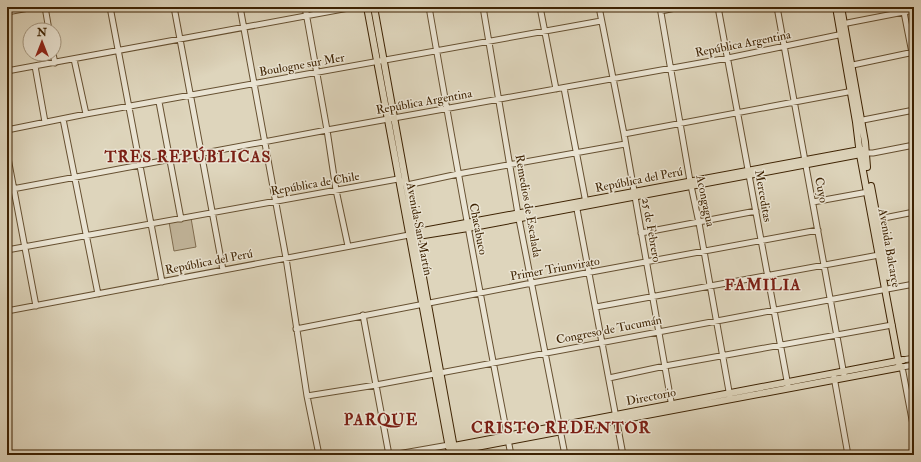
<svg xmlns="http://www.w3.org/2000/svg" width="921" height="462" viewBox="0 0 921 462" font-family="'IM FELL Double Pica',serif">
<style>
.green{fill:#c3b79d;stroke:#806d50}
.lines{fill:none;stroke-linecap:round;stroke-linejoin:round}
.minor-casing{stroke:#665031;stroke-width:7}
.major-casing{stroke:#3e2303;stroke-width:8}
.minor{stroke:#eae4d3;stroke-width:5}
.major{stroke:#ded5bc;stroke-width:6}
.labels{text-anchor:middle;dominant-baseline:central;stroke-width:3;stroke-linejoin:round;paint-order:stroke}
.street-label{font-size:12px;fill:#3e2303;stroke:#eae4d3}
.district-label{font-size:16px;font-weight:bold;letter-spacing:1px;fill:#7a1f14;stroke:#eae4d3}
</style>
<rect width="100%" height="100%" fill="#ded5bc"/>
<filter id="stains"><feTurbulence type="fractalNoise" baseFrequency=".005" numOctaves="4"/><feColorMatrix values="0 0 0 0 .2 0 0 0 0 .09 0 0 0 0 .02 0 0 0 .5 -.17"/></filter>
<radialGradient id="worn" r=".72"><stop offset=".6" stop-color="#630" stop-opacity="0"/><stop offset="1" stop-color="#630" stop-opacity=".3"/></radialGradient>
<path class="green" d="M191,218L196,247L174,251L169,222Z"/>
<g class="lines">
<defs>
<path id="minor" d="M45,7L49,30
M110,7L162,282
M174,7L223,270
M240,7L286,258L307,396L319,455
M305,7L327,130L336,190L348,246
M429,7C455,157 482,306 511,455
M483,7L518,214L565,455
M540,7L556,89
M599,7L624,134L672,407
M660,7L690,181L699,223L730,397
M718,7L788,386
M777,7L844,375
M903,7L912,53
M661,11L680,7
M7,12L34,7
M842,24L914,10
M53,54L55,63
M74,59L86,114
M35,66L45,122
M848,66L914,52
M7,71L354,7
M564,88L586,203
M159,102L181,219
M63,119L98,294
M858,121L914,110
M7,130L86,114L601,21
M624,134L853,91
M7,153L36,306
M866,153H873L914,145
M7,190L327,130L728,58L843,34
M813,202L868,192
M576,204L623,455
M874,220L914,212
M641,233L756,211
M7,250L398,179L407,185L458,174L625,144
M596,307L879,255
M7,311L409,235
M363,315L389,455
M296,329L532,283L818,230
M903,360L914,358
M914,365L902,367L914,430
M834,377L848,455
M609,378L665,366L892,325
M307,396L376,385L914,284
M392,455L449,445"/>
<path id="major" d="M367,7L449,448
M374,7L454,448
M836,7L856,122L860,155L899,364
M841,7L865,142L867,167
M871,186L888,277
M409,235H424L468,228L866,153
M416,235L423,231L860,150H863L866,153
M449,445L454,446L903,360
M450,452L902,367"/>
</defs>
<use href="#minor" class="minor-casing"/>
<use href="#major" class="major-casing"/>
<use href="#minor" class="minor"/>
<use href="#major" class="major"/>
</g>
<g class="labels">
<g class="street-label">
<text transform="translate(743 44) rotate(-11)">República Argentina</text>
<text transform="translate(302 65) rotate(-10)">Boulogne sur Mer</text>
<text transform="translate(424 102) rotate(-10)">República Argentina</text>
<text transform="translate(639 180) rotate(-11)">República del Perú</text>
<text transform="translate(315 184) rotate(-10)">República de Chile</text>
<text transform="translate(821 190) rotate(79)">Cuyo</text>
<text transform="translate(763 196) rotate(80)">Merceditas</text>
<text transform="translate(705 201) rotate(78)">Acongagua</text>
<text transform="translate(528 206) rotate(80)">Remedios de Escalada</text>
<text transform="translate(419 229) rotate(79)">Avenida San Martín</text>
<text transform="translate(478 229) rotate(79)">Chacabuco</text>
<text transform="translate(651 230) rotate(80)">25 de Febrero</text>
<text transform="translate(889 248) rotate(80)">Avenida Balcarce</text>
<text transform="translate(209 262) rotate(-11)">República del Perú</text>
<text transform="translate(555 269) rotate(-10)">Primer Triunvirato</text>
<text transform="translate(609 330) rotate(-11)">Congreso de Tucumán</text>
<text transform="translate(651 397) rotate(-11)">Directorio</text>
</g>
<g class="district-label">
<text x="188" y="157">TRES REPÚBLICAS</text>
<text x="763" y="285">FAMILIA</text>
<text x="381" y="420">PARQUE</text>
<text x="561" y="428">CRISTO REDENTOR</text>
</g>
</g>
<rect width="921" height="462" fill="none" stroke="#ded5bc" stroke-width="24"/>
<rect x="8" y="8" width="905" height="446" fill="none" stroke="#3e2303" stroke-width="2"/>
<rect x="12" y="12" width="897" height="438" fill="none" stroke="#3e2303"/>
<g transform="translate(42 42)"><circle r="19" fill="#eae4d3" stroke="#a59780"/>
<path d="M0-3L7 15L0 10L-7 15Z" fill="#8f2418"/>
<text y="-6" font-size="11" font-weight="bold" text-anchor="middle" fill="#3e2303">N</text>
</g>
<rect width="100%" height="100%" filter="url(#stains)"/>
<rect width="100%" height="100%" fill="url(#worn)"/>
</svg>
